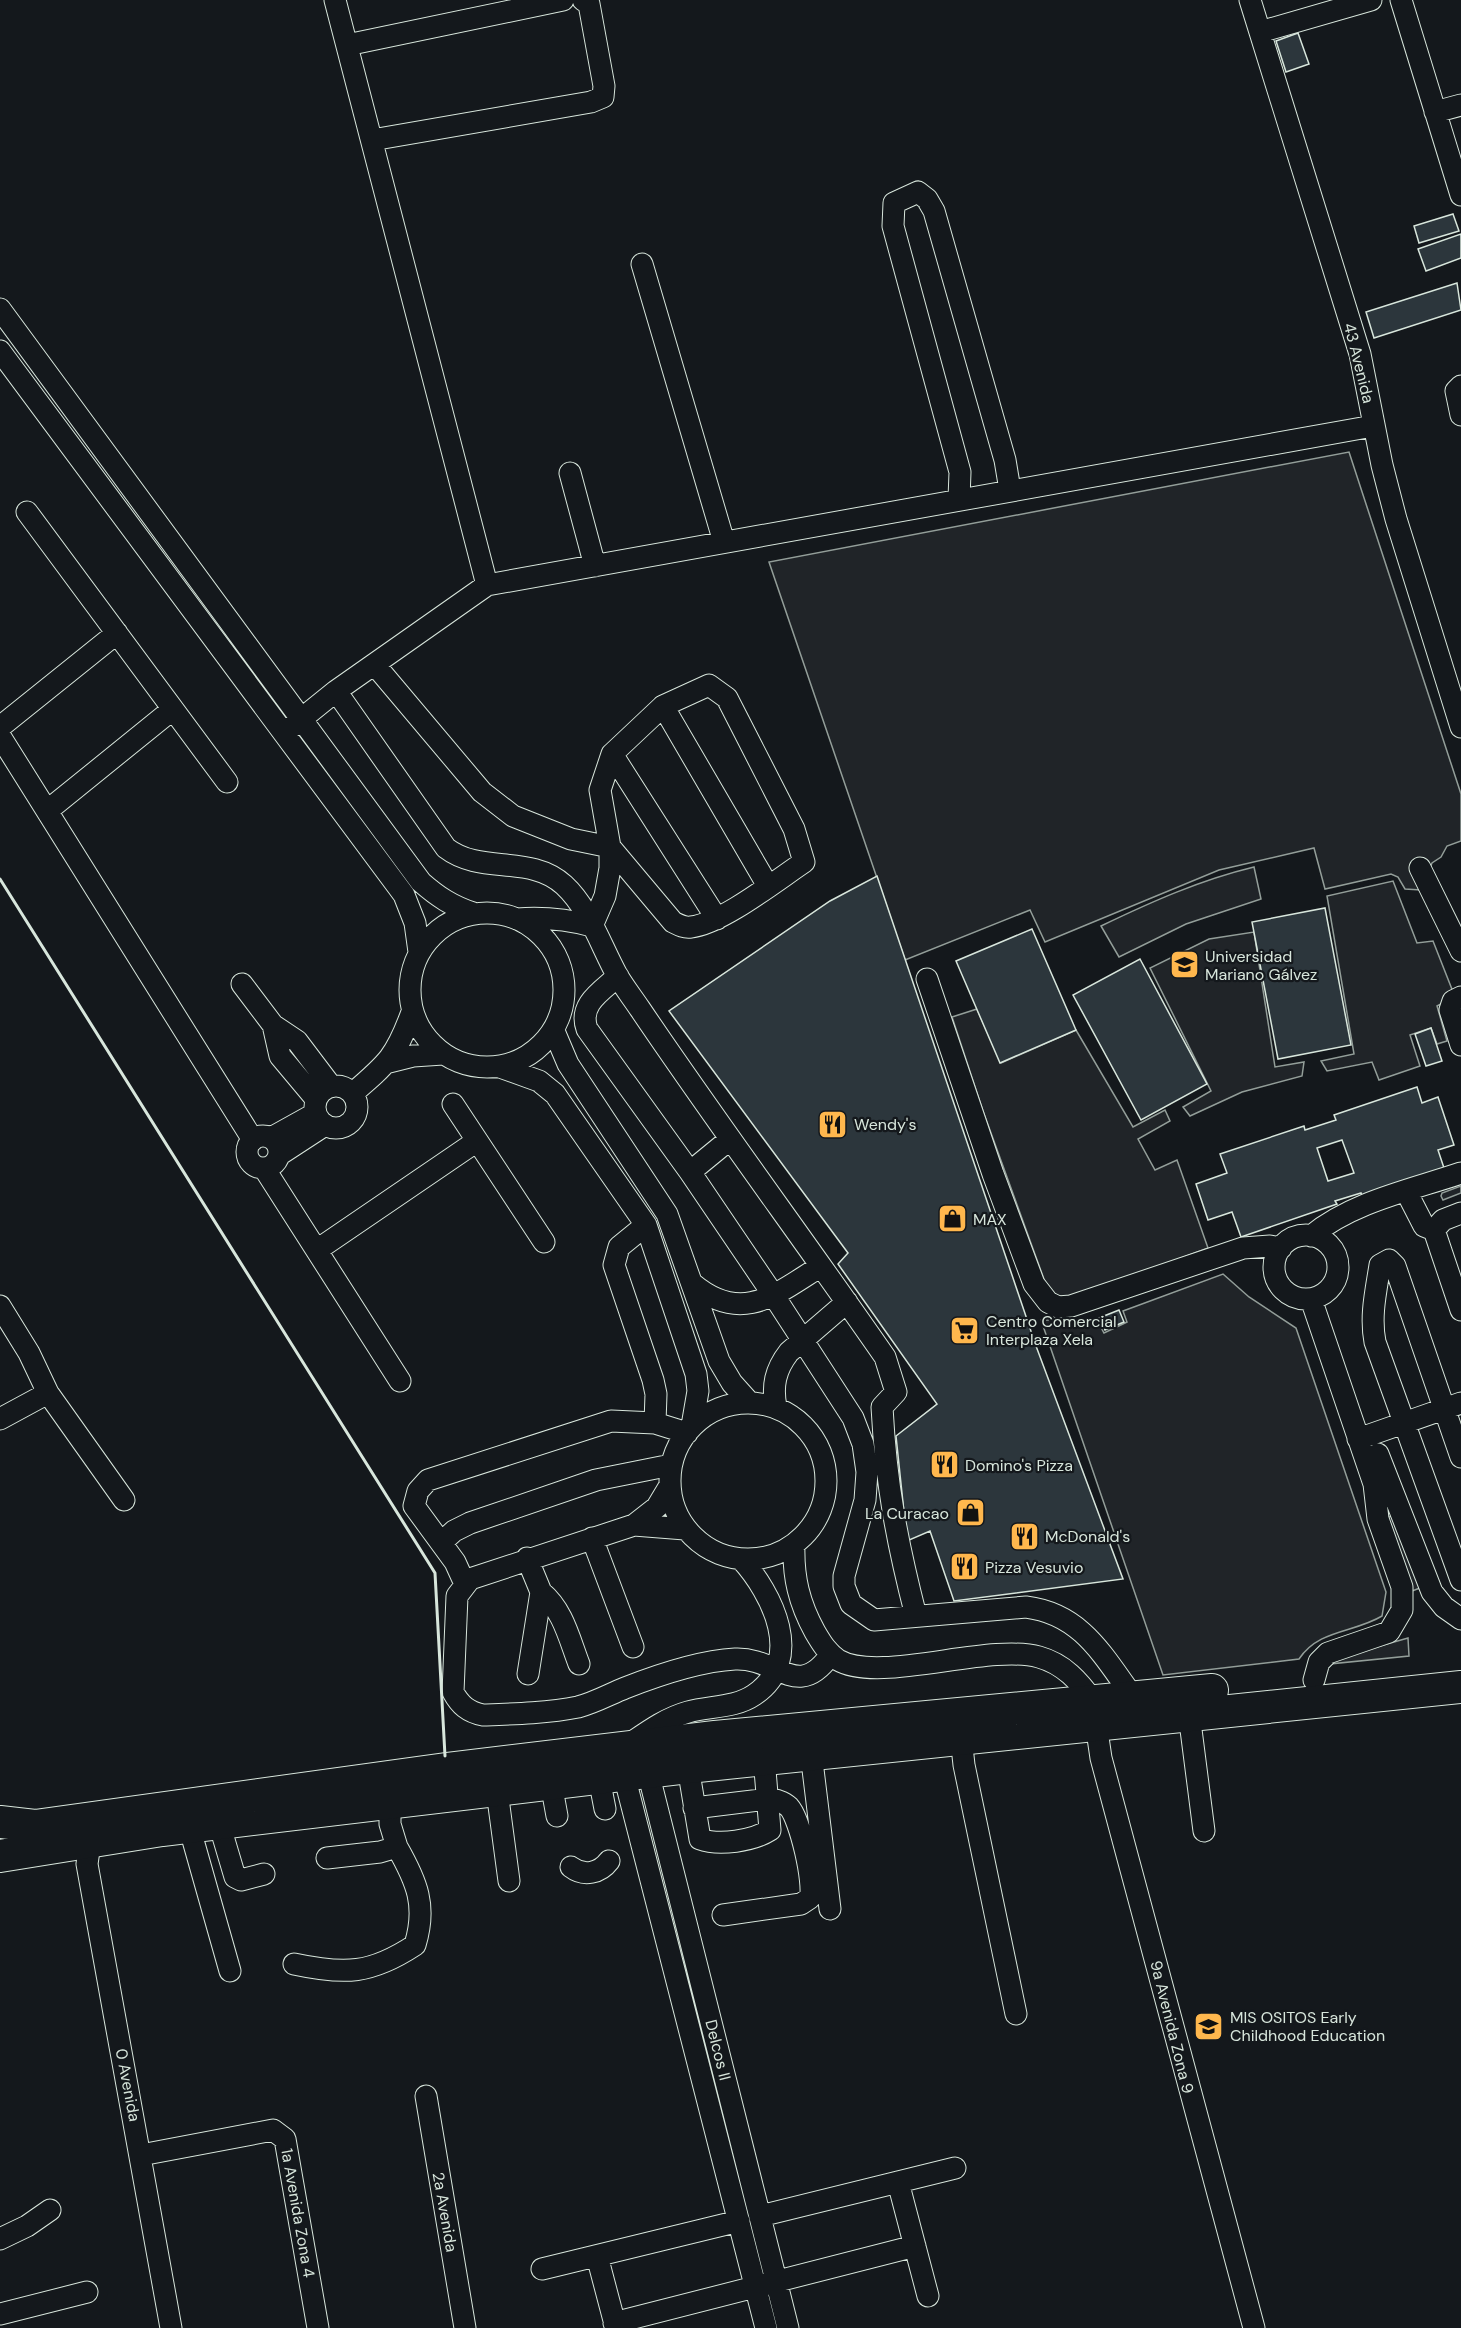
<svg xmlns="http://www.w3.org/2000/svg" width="1461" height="2328" viewBox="0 0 1461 2328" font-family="'DM Sans',sans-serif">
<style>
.green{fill:#202428;stroke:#939e99;stroke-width:1.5}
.building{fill:#2c363c;stroke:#d8e6dc;stroke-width:1.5;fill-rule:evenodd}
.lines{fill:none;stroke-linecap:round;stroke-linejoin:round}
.minor-casing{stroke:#d8e6dc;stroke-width:23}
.highway-casing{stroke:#d8e6dc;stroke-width:34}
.minor{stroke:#14181c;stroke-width:21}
.highway{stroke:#14181c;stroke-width:32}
.wall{stroke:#d8e6dc;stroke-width:3}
.labels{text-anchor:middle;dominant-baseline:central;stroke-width:4.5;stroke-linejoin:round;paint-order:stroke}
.street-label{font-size:16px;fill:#d8e6dc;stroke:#14181c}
.poi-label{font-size:16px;fill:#d8e6dc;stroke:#14181c;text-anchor:start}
</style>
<rect width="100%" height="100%" fill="#14181c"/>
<path class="green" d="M1349,452L1461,794V841L1447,846L1441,857L1432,863L1421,890L1405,889L1398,877L1391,874L1325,889L1314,848L1219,870L1045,942L1030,910L905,960L769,562Z
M1254,867L1261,899L1186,924L1119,957L1101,926C1151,902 1200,880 1254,867Z
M1393,881L1417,943L1433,941L1455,997L1437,1006L1447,1041L1437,1044L1431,1028L1410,1035L1420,1066L1379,1080L1372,1062L1327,1071L1321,1061L1354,1054L1327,896Z
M1254,932L1275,1067L1304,1062L1302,1076L1242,1092L1190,1116L1183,1107L1211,1091L1150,968L1209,939Z
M977,1009L1001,1063L1076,1030L1133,1127L1165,1110L1170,1121L1138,1139L1155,1170L1177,1160L1208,1248L1083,1295L1062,1299L1049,1293L983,1111L952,1017Z
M1461,1186V1193L1443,1200L1441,1196L1442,1193Z
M1223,1274L1249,1297L1296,1328L1386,1592L1382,1616C1354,1633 1319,1629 1299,1659L1163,1675L1041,1320H1097L1104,1333L1127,1322L1123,1311Z
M1394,1515L1420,1588L1412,1591L1386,1518Z
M1408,1638L1409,1656L1329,1664L1331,1660Z"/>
<path class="building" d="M1298,33L1309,64L1286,72L1276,41Z
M1453,214L1459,231L1419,243L1414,226Z
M1461,234V258L1426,271L1418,249Z
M1457,283L1461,310L1374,338L1366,312Z
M877,876L1036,1346L1123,1579L954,1601L930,1531L907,1541L896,1436L937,1404L838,1264L848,1253L669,1011L830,901Z
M1325,908L1351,1045L1278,1059L1252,922Z
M1032,929L1076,1030L1000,1063L956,961Z
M1140,959L1207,1084L1141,1120L1073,995Z
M1431,1028L1442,1061L1426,1066L1415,1034Z
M1417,1087L1422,1103L1438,1097L1454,1145L1438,1150L1444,1168L1362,1196L1361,1193L1335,1201L1337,1204L1241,1237L1232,1212L1208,1220L1196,1184L1227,1173L1220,1154L1304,1126L1305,1130L1336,1120L1334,1115ZM1342,1140L1354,1173L1328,1181L1317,1148Z
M1119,1310L1124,1322L1105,1330L1099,1318Z"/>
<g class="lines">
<defs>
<path id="minor" d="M335,0L487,585
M1250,0L1360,354L1382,465L1396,519L1461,727
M1401,0L1461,195
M1260,32L1371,0
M347,45L563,0
M1435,112L1461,105
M372,140L591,102L603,97L604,86L589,4L583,0
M642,264L724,542
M0,309L421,882C438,897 452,906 473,913
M0,351L404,895L415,923L419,952
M1461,386L1456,391L1461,415
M570,473L595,566
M959,499L960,472L893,226L894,203L918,192L927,199L934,211L1005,460L1010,490
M27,512L227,782
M375,665L482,792L513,816L571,839L610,847L673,922C679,925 684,928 691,927C721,924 777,880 804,862L794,829L727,698L709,685L663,706L612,754L600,790L610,847V868L605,896L592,926C566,919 544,917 517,919
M336,691L446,848C481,875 530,854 564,885C589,908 601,946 617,975C624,987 632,997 640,1009C719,1126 804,1240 885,1357L896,1392L882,1407C886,1484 897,1542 916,1616
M663,706L768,886
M0,727L117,633
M284,733L336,691L487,585L1373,426
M0,736L253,1140
M612,754L717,919
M47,811L173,709
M1420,868L1461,951
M410 990a77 77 0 1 1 154 0a77 77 0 1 1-154 0Z
M618,976C602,991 578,1004 587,1029L690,1172L774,1296L853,1418L863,1444L867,1472L865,1500L844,1576V1586L851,1604L874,1620L1026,1607C1082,1614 1103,1656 1134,1698
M927,979L993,1174L1034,1284L1048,1302L1058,1307L1071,1306L1243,1248L1270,1246L1281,1248
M242,984L273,1025L297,1041L331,1086
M1461,997L1453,1001L1450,1010L1461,1045
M273,1025L280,1056L316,1099
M554,1031L568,1064L667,1214L719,1361L732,1383L749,1402
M389,1062L413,1056L443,1054
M500,1067L539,1081L555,1094L646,1225L696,1374L698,1391L692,1426
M315 1107a21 21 0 1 1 42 0a21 21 0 1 1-42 0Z
M353,1093C388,1063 396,1056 412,1012
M453,1104L544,1242
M247 1152a16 16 0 1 1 32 0a16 16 0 1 1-32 0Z
M271,1138L316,1113
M279,1155L325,1125
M264,1168L400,1381
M690,1172L729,1140
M1406,1191L1424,1226L1434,1230L1443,1220L1461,1213
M646,1225L619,1247L614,1265L653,1380L656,1394L655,1423
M1434,1230L1461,1310
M1274 1267a32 32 0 1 1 64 0a32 32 0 1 1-64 0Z
M1311,1236C1352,1202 1411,1190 1461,1173
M317,1250L477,1141
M693,1284C742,1325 776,1294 821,1266
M1311,1299L1374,1484L1378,1519L1402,1587V1610L1389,1632L1328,1653L1319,1662L1314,1680
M0,1306L29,1353L48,1393
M670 1481a78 78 0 1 1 156 0a78 78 0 1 1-156 0Z
M776,1407C772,1386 775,1370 789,1352L847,1302
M0,1419L48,1393L124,1500
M1358,1439L1461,1403
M1378,1454L1432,1592L1444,1607L1461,1619
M1461,1457L1395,1266L1389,1260L1380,1265C1376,1291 1370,1316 1375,1342L1461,1580
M634,1525L657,1507L669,1487
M685,1529L634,1525L470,1579L457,1596L453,1692C460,1705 468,1712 483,1715C513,1714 549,1713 578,1707C594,1703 610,1694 625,1688C658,1675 699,1661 735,1659C777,1657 798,1702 831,1654
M592,1538L633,1647
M442,1542L454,1531L470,1523L596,1480L671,1465
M794,1545C793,1577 799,1603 815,1632C822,1644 827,1652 838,1660C879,1684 988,1643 1039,1657C1064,1664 1079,1681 1094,1702
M527,1558L541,1592L528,1674
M465,1584L455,1562L414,1506L418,1491L428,1480L611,1421L655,1423L687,1433
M541,1592C563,1610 569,1638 579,1664
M1189,1714L1204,1831
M1096,1724L1101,1758L1254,2328
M961,1737L964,1765L1016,2014
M628,1745C647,1732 666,1718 688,1712C710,1706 735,1708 754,1695C806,1660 772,1593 741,1559
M811,1753L830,1909
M688,1767L700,1839C719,1846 753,1841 770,1830L764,1758
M648,1772L788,2328
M624,1775L766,2328
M599,1778L605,1809
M551,1783L557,1816
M497,1791L509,1881
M694,1808L768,1799C776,1800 783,1801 789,1807C800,1819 815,1884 810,1898L801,1904L723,1915
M219,1823L235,1877L241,1880L264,1874
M189,1826L230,1971
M90,1843L87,1864L171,2328
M327,1858L380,1852L397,1847L390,1824V1803
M571,1867C584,1877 600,1873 609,1861
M294,1964C345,1975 371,1974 415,1945C427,1906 417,1882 397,1847
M426,2096L465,2328
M141,2155L273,2130L285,2139L318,2328
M898,2182L928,2296
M760,2216L955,2168
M0,2239L27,2226L50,2210
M597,2256L616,2328
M542,2269L739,2221
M0,2314L87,2292
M614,2323L915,2246"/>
<path id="highway" d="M0,1822L35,1826L446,1769L715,1737L1212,1690
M0,1856L162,1830L688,1767L1461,1687"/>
</defs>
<use href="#minor" class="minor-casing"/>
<use href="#highway" class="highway-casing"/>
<use href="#minor" class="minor"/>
<use href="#highway" class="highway"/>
<path class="wall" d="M0,879L435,1573L445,1756"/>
</g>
<defs>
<symbol id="university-square" viewBox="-11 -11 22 22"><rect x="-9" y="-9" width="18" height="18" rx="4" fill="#ffb74d" stroke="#14181c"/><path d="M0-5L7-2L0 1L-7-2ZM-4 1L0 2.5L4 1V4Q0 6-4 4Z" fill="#111"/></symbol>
<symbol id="restaurant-square" viewBox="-11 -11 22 22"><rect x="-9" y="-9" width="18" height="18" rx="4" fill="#ffb74d" stroke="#14181c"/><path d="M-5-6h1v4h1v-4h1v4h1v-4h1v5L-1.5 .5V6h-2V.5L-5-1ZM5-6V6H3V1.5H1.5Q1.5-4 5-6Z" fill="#111"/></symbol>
<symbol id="shop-square" viewBox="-11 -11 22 22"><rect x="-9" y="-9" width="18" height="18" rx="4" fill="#ffb74d" stroke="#14181c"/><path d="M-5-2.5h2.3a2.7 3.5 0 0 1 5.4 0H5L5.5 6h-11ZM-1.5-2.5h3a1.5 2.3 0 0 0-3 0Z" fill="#111"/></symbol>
<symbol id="supermarket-square" viewBox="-11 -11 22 22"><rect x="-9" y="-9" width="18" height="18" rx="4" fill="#ffb74d" stroke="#14181c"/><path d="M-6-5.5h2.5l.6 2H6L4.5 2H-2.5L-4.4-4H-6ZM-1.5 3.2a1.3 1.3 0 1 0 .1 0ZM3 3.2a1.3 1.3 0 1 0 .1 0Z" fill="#111"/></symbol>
<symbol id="school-square" viewBox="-11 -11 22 22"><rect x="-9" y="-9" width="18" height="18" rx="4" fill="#ffb74d" stroke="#14181c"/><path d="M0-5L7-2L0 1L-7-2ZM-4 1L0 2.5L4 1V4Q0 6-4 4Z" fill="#111"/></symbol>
</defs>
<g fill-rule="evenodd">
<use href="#university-square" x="1168" y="948" width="33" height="33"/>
<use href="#restaurant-square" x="816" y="1108" width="33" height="33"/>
<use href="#shop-square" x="936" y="1202" width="33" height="33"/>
<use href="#supermarket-square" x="948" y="1314" width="33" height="33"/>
<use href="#restaurant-square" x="928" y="1448" width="33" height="33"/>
<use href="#shop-square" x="954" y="1496" width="33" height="33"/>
<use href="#restaurant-square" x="1008" y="1520" width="33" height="33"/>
<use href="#restaurant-square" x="948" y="1550" width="33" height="33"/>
<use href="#school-square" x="1192" y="2010" width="33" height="33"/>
</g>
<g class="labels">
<g class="street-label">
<text transform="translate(1359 363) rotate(76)">43 Avenida</text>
<text transform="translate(1172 2027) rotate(76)">9a Avenida Zona 9</text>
<text transform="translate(718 2050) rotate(76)">Delcos II</text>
<text transform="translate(128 2085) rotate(79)">0 Avenida</text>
<text transform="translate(445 2212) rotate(80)">2a Avenida</text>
<text transform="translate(298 2213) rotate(80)">1a Avenida Zona 4</text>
</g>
<g class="poi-label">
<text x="1205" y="956">Universidad<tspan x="1205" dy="18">Mariano Gálvez</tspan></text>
<text x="854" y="1124">Wendy's</text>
<text x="973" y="1219">MAX</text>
<text x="986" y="1321">Centro Comercial<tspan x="986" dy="18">Interplaza Xela</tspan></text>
<text x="965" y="1465">Domino's Pizza</text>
<text x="949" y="1513" text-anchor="end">La Curacao</text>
<text x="1045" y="1536">McDonald's</text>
<text x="985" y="1567">Pizza Vesuvio</text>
<text x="1230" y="2017">MIS OSITOS Early<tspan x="1230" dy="18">Childhood Education</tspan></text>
</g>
</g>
</svg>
